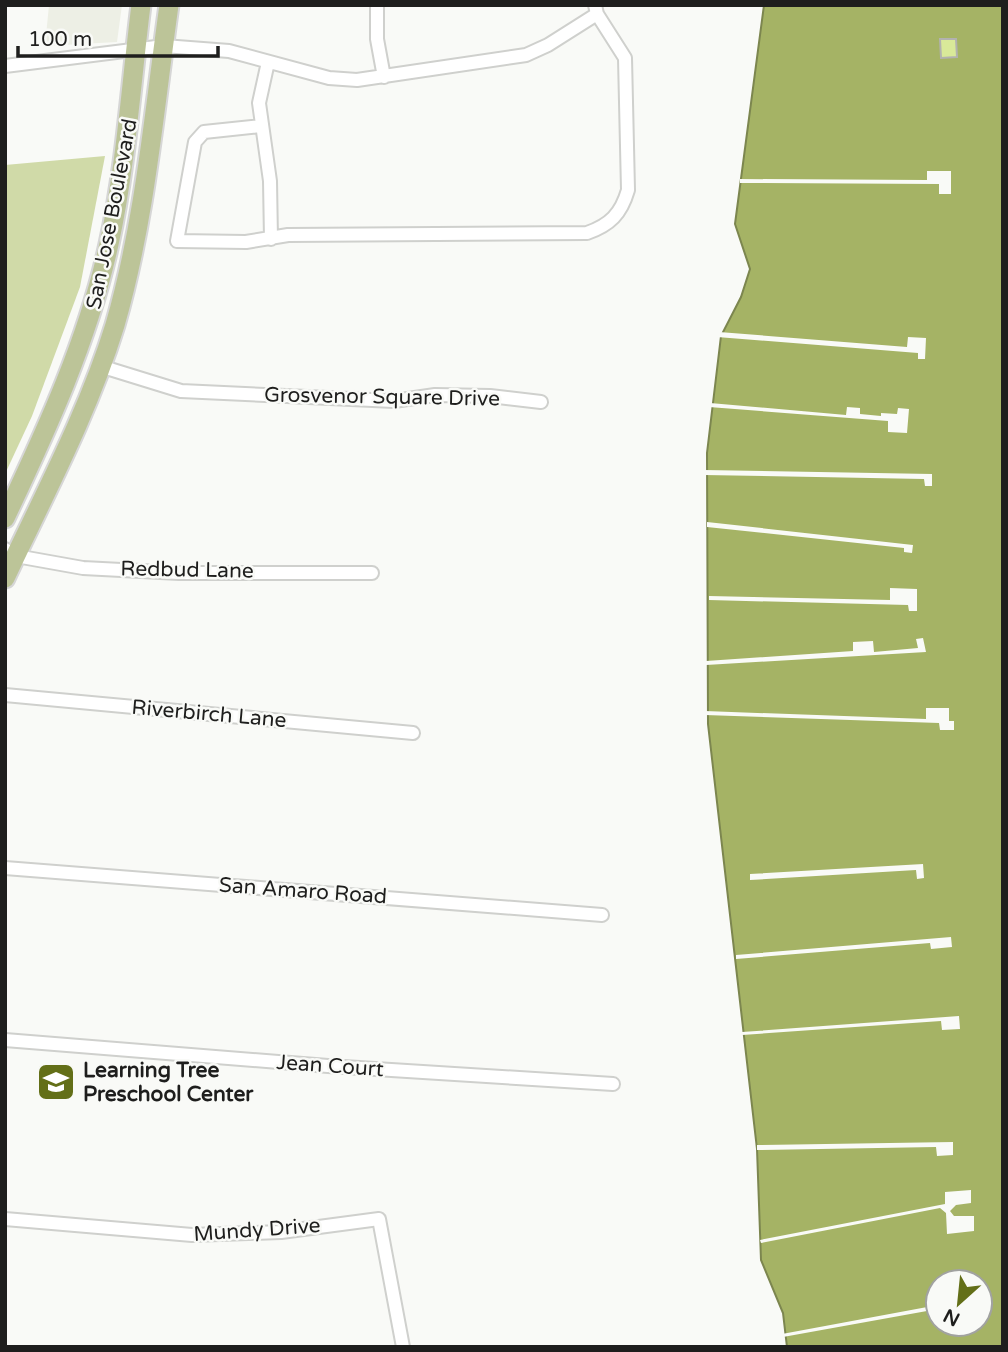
<svg xmlns="http://www.w3.org/2000/svg" width="1008" height="1352" viewBox="0 0 1008 1352" font-family="'Varela Round',sans-serif">
<style>
.built{fill:#edefe5}
.green{fill:#d0daa8}
.water{fill:#a5b365;stroke:#7c864f;stroke-width:2;fill-rule:evenodd}
.pier{fill:#f9faf7}
.building{fill:#d9e999;stroke:#b2b2af;stroke-width:2}
.lines{fill:none;stroke-linecap:round;stroke-linejoin:round}
.street-casing{stroke:#cfd0cd;stroke-width:16}
.primary-casing{stroke:#d6d6d6;stroke-width:23}
.street{stroke:#fff;stroke-width:12}
.primary{stroke:#bcc498;stroke-width:19}
.labels{text-anchor:middle;dominant-baseline:central;stroke-width:5;stroke-linejoin:round;paint-order:stroke}
.street-label{font-size:21px;fill:#1e1e1d;stroke:#f9faf7}
.poi-label{font-size:21px;font-weight:bold;fill:#1e1e1d;stroke:#f9faf7;text-anchor:start}
</style>
<rect width="100%" height="100%" fill="#f9faf7"/>
<path class="built" d="M49,5H122L117,42L45,46Z"/>
<path class="green" d="M105,156L80,287L32,416L5,474V165Z"/>
<path class="water" d="M764,5H1003V1347H787L783,1313L761,1260L757,1149L708,724L707,453L721,336L741,297L750,269L735,224ZM938,1282H980V1324H938Z"/>
<path class="pier" d="M927,171H951V194H939V184L740,183V179L927,180Z
M719,332L907,347L908,337L926,338L925,359H918V353L717,337Z
M710,403L846,415L847,407L860,408V414L881,416V413L897,414L898,408L909,409L907,433L888,432V421L709,407Z
M704,470L932,474V486H925L924,479L704,475Z
M707,522L913,545L912,553L904,552V548L707,527Z
M890,588L917,589V611H909L908,605L709,600V596L890,600Z
M923,638L926,652L706,665V661L853,651V642L873,641L874,652L918,648L916,639Z
M926,708H949V721H954V730H940L939,723L705,715V711L926,719Z
M923,864L924,878L917,879L916,870L750,880V874Z
M951,937L952,947L931,949L930,943L736,959V955Z
M959,1016L960,1029L942,1030L941,1021L742,1035V1032Z
M953,1142V1155L937,1156L936,1147L757,1150V1145Z
M971,1190V1203L956,1205L950,1211L954,1216H974V1231L947,1234L946,1213L940,1208L761,1243L760,1240L945,1204V1192Z
M938,1305V1309L783,1337L782,1334Z"/>
<path class="building" d="M940,39H956L957,57L941,58Z"/>
<g class="lines">
<defs>
<path id="street" d="M377,5V39L384,77
M268,62L259,103L270,181L271,239
M5,66L164,46L229,51L329,78L357,80L526,55L548,45L597,14
M261,126L204,132L195,142L177,241L246,242L288,235L587,233C610,225 621,214 628,190L625,58L597,14L595,5
M100,366L181,391L394,401L435,395L490,396L541,402
M5,549L16,556L83,568L179,573H372
M5,695L413,733
M5,868L602,915
M5,1040L328,1066L613,1084
M5,1219L192,1235L281,1232L379,1219L403,1347"/>
<path id="primary" d="M5,518C47,429 88,340 109,244C126,166 131,84 141,5
M5,578C44,495 88,413 115,325C145,221 154,112 169,5"/>
</defs>
<use href="#street" class="street-casing"/>
<use href="#primary" class="primary-casing"/>
<use href="#street" class="street"/>
<use href="#primary" class="primary"/>
</g>
<defs>
<symbol id="school-square" viewBox="-11 -11 22 22"><rect x="-9" y="-9" width="18" height="18" rx="4" fill="#636f18" stroke="#f9faf7"/><path d="M0-5L7-2L0 1L-7-2ZM-4 1L0 2.5L4 1V4Q0 6-4 4Z" fill="#fff"/></symbol>
</defs>
<g fill-rule="evenodd">
<use href="#school-square" x="34" y="1060" width="44" height="44"/>
</g>
<g class="labels">
<g class="street-label">
<text transform="translate(112 214) rotate(-79)">San Jose Boulevard</text>
<text transform="translate(382 397) rotate(1)">Grosvenor Square Drive</text>
<text transform="translate(187 570) rotate(1)">Redbud Lane</text>
<text transform="translate(209 714) rotate(5)">Riverbirch Lane</text>
<text transform="translate(303 891) rotate(4)">San Amaro Road</text>
<text transform="translate(330 1066) rotate(4)">Jean Court</text>
<text transform="translate(257 1230) rotate(-4)">Mundy Drive</text>
</g>
<g class="poi-label">
<text x="83" y="1070">Learning Tree<tspan x="83" dy="24">Preschool Center</tspan></text>
</g>
</g>
<rect width="1008" height="1352" fill="none" stroke="#1e1e1d" stroke-width="14"/>
<g transform="translate(959 1303) rotate(207)"><circle r="33" fill="#f9faf7" stroke="#a1a2a0" stroke-width="2"/>
<path d="M0-5L12 26L0 18L-12 26Z" fill="#636f18"/>
<text y="-10" font-size="19" font-weight="bold" text-anchor="middle" fill="#1e1e1d">N</text>
</g>
<path d="M18 46v10h200v-10" fill="none" stroke="#1e1e1d" stroke-width="3.5"/>
<text x="28" y="46" font-size="21" fill="#1e1e1d" stroke="#f9faf7" stroke-width="5" paint-order="stroke">100 m</text>
</svg>
